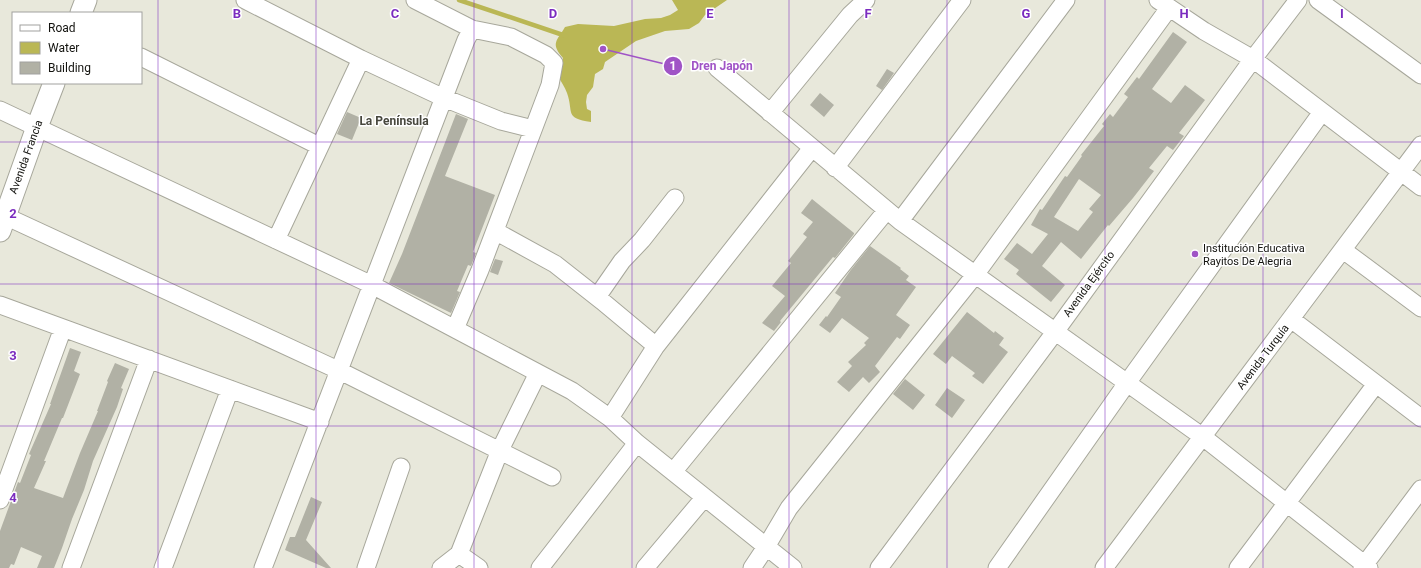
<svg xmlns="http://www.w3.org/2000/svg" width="1421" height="568" viewBox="0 0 1421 568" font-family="Roboto,sans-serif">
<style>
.water{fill:#bab755}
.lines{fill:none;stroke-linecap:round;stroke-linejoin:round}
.stream{stroke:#bab755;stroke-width:4.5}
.building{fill:#b1b1a5;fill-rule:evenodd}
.minor-casing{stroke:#a7a79b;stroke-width:19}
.tertiary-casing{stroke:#a7a79b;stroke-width:23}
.minor{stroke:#fff;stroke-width:17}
.tertiary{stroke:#fff;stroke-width:21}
.grid{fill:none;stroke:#7b2cbf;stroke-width:1;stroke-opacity:0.55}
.poi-dot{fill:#a054c6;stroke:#fff;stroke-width:1.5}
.labels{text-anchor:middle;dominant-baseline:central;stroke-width:3;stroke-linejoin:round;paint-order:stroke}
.street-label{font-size:11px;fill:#13130f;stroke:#fff}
.poi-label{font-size:11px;fill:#13130f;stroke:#fff;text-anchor:start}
.neighbourhood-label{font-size:12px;font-weight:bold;fill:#47473d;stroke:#fff}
.grid-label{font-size:13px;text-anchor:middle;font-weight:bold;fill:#7b2cbf;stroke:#fff;stroke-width:3;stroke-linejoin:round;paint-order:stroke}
.leader{fill:none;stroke:#a054c6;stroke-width:1.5}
.callout-dot{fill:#a054c6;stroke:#fff;stroke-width:1.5}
.mark-label{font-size:12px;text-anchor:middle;font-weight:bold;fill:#fff}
.callout-label{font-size:12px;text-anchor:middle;font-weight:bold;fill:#a054c6;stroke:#fff;stroke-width:3;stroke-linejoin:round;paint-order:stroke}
</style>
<rect width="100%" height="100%" fill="#e8e8db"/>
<path class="water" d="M672,0H727L705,15L699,23L689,29L665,31L636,41L605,62L603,69L595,74L593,87L587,95L586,102L587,109L591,111V122C564,118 574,113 567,93C565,87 561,82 558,76L563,58C550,43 557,41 565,27L578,24L614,26L645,19L661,18L670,15L678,10Z"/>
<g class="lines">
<path class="stream" d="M459,0L566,36"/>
</g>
<path class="building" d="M1173,32L1187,42L1152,89L1171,103L1185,85L1205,100L1179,133L1184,136L1173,150L1167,146L1149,168L1154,171L1133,198L1109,226L1108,225L1081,259L1061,242L1042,266L1065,285L1051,302L1016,274L1019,270L1004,259L1017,243L1032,254L1048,234L1031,225L1040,209L1042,210L1065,176L1067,177L1082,156L1081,155L1104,126L1102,124L1110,114L1113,117L1128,97L1124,94L1137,77L1139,79ZM1079,179L1101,195L1089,209L1093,212L1078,231L1054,217Z
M887,69L894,73L882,90L876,86Z
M820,93L834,105L824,117L810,105Z
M347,112L361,118L352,140L337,134Z
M456,114L468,119L445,176L495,195L473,252L476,253L471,266L468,265L457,291L460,292L451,313L389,283L402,254Z
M812,199L854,233V234L835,258L833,257L780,321L781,322L774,331L762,323L785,296L772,286L791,263L788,261L807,237L803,234L813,222L801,213Z
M870,246L901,268L900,269L909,276L906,280L916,287L896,315L910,325L900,339L897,337L875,366L880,372L869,383L863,377L849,392L837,382L852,366L848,362L866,345L864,343L869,338L842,318L830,333L819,325L826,316L827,317L841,297L835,293L850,271Z
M495,259L503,261L498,275L490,272Z
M967,312L994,333L995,331L1004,338L999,345L1008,352L983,384L972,376L975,373L952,356L946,364L933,354Z
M70,348L81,352L74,371L80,374L63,418H62L44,461H46L34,488L63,498L80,453L98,411H97L108,382L107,381L115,363L129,369L121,388L123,389L117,407L93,461L84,490L72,519L62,548L54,568H37L42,556L21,547L14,565L11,564L9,568H0V531L18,482L20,483L31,455L29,454L51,404H50Z
M905,379L925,395L913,410L893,394Z
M947,388L965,400L952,418L935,405Z
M311,497L322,502L306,540L331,568H326L285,550L290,537H295Z"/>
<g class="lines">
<defs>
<path id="minor" d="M245,0L361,59L444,98L501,121L533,129
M415,0L472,29L511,37L546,55L554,63L550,85L480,270L455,329
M1158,0L1204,31L1253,59L1421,187
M1318,0L1421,75
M141,57L319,146
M717,68L900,221L1203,437L1369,568
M0,110L372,285L572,391L610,418L637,443L793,568
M770,113L850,15L866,0
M835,168L962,0
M5,216L340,371L552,477
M900,221L1066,0
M495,231L555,264L602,301L656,346
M276,240L361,59
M1343,250L1421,308
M597,297L622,261L642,240L675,198
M0,305L320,422
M1291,319L1421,418
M610,418L656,346L812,148
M673,472L887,210
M0,500L63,328
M459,554L479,568
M71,568L149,359
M163,568L230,389
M263,568L466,40L472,29
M366,568L401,467
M441,568L459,554L500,450L538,373
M540,568L637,443
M645,568L704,498
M752,568L766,547L789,508L975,275L1169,8
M879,568L1055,332L1253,59L1298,0
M997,568L1127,383L1322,112
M1104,568L1421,145
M1238,568L1376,384
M1362,568L1421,489"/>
<path id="tertiary" d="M81,13L86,0
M0,231L37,127L54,83"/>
</defs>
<use href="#minor" class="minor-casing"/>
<use href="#tertiary" class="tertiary-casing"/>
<use href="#minor" class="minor"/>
<use href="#tertiary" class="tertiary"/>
</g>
<path class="grid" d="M158,0V568M316,0V568M474,0V568M632,0V568M789,0V568M947,0V568M1105,0V568M1263,0V568M0,142H1421M0,284H1421M0,426H1421"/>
<circle class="poi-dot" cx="1195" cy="254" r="4"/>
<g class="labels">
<g class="street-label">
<text transform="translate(26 157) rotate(-70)">Avenida Francia</text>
<text transform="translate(1089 284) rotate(-54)">Avenida Ejército</text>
<text transform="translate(1263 357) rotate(-53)">Avenida Turquía</text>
</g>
<g class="poi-label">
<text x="1203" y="248">Institución Educativa<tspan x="1203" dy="13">Rayitos De Alegria</tspan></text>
</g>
<g class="neighbourhood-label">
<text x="394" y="121">La Península</text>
</g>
</g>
<g class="grid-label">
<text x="237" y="18">B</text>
<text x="395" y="18">C</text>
<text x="553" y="18">D</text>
<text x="710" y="18">E</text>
<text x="868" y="18">F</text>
<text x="1026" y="18">G</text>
<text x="1184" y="18">H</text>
<text x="1342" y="18">I</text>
<text x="13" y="218">2</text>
<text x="13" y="360">3</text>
<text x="13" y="502">4</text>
</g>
<path class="leader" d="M603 49L673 66"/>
<g class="callout-dot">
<circle cx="603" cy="49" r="4"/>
<circle cx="673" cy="66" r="10"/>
</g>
<g class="mark-label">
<text x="673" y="70">1</text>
</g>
<g class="callout-label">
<text x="722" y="70">Dren Japón</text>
</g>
<rect x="12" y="12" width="130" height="72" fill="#ffffff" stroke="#a1a19f"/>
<rect x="20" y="25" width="20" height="6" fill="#ffffff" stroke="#a1a19f"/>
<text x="48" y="32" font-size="12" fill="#13130f">Road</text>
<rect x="20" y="42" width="20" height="12" fill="#bab755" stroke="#a1a19f"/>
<text x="48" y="52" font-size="12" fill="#13130f">Water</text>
<rect x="20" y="62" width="20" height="12" fill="#b1b1a5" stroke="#a1a19f"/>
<text x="48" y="72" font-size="12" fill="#13130f">Building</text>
</svg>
